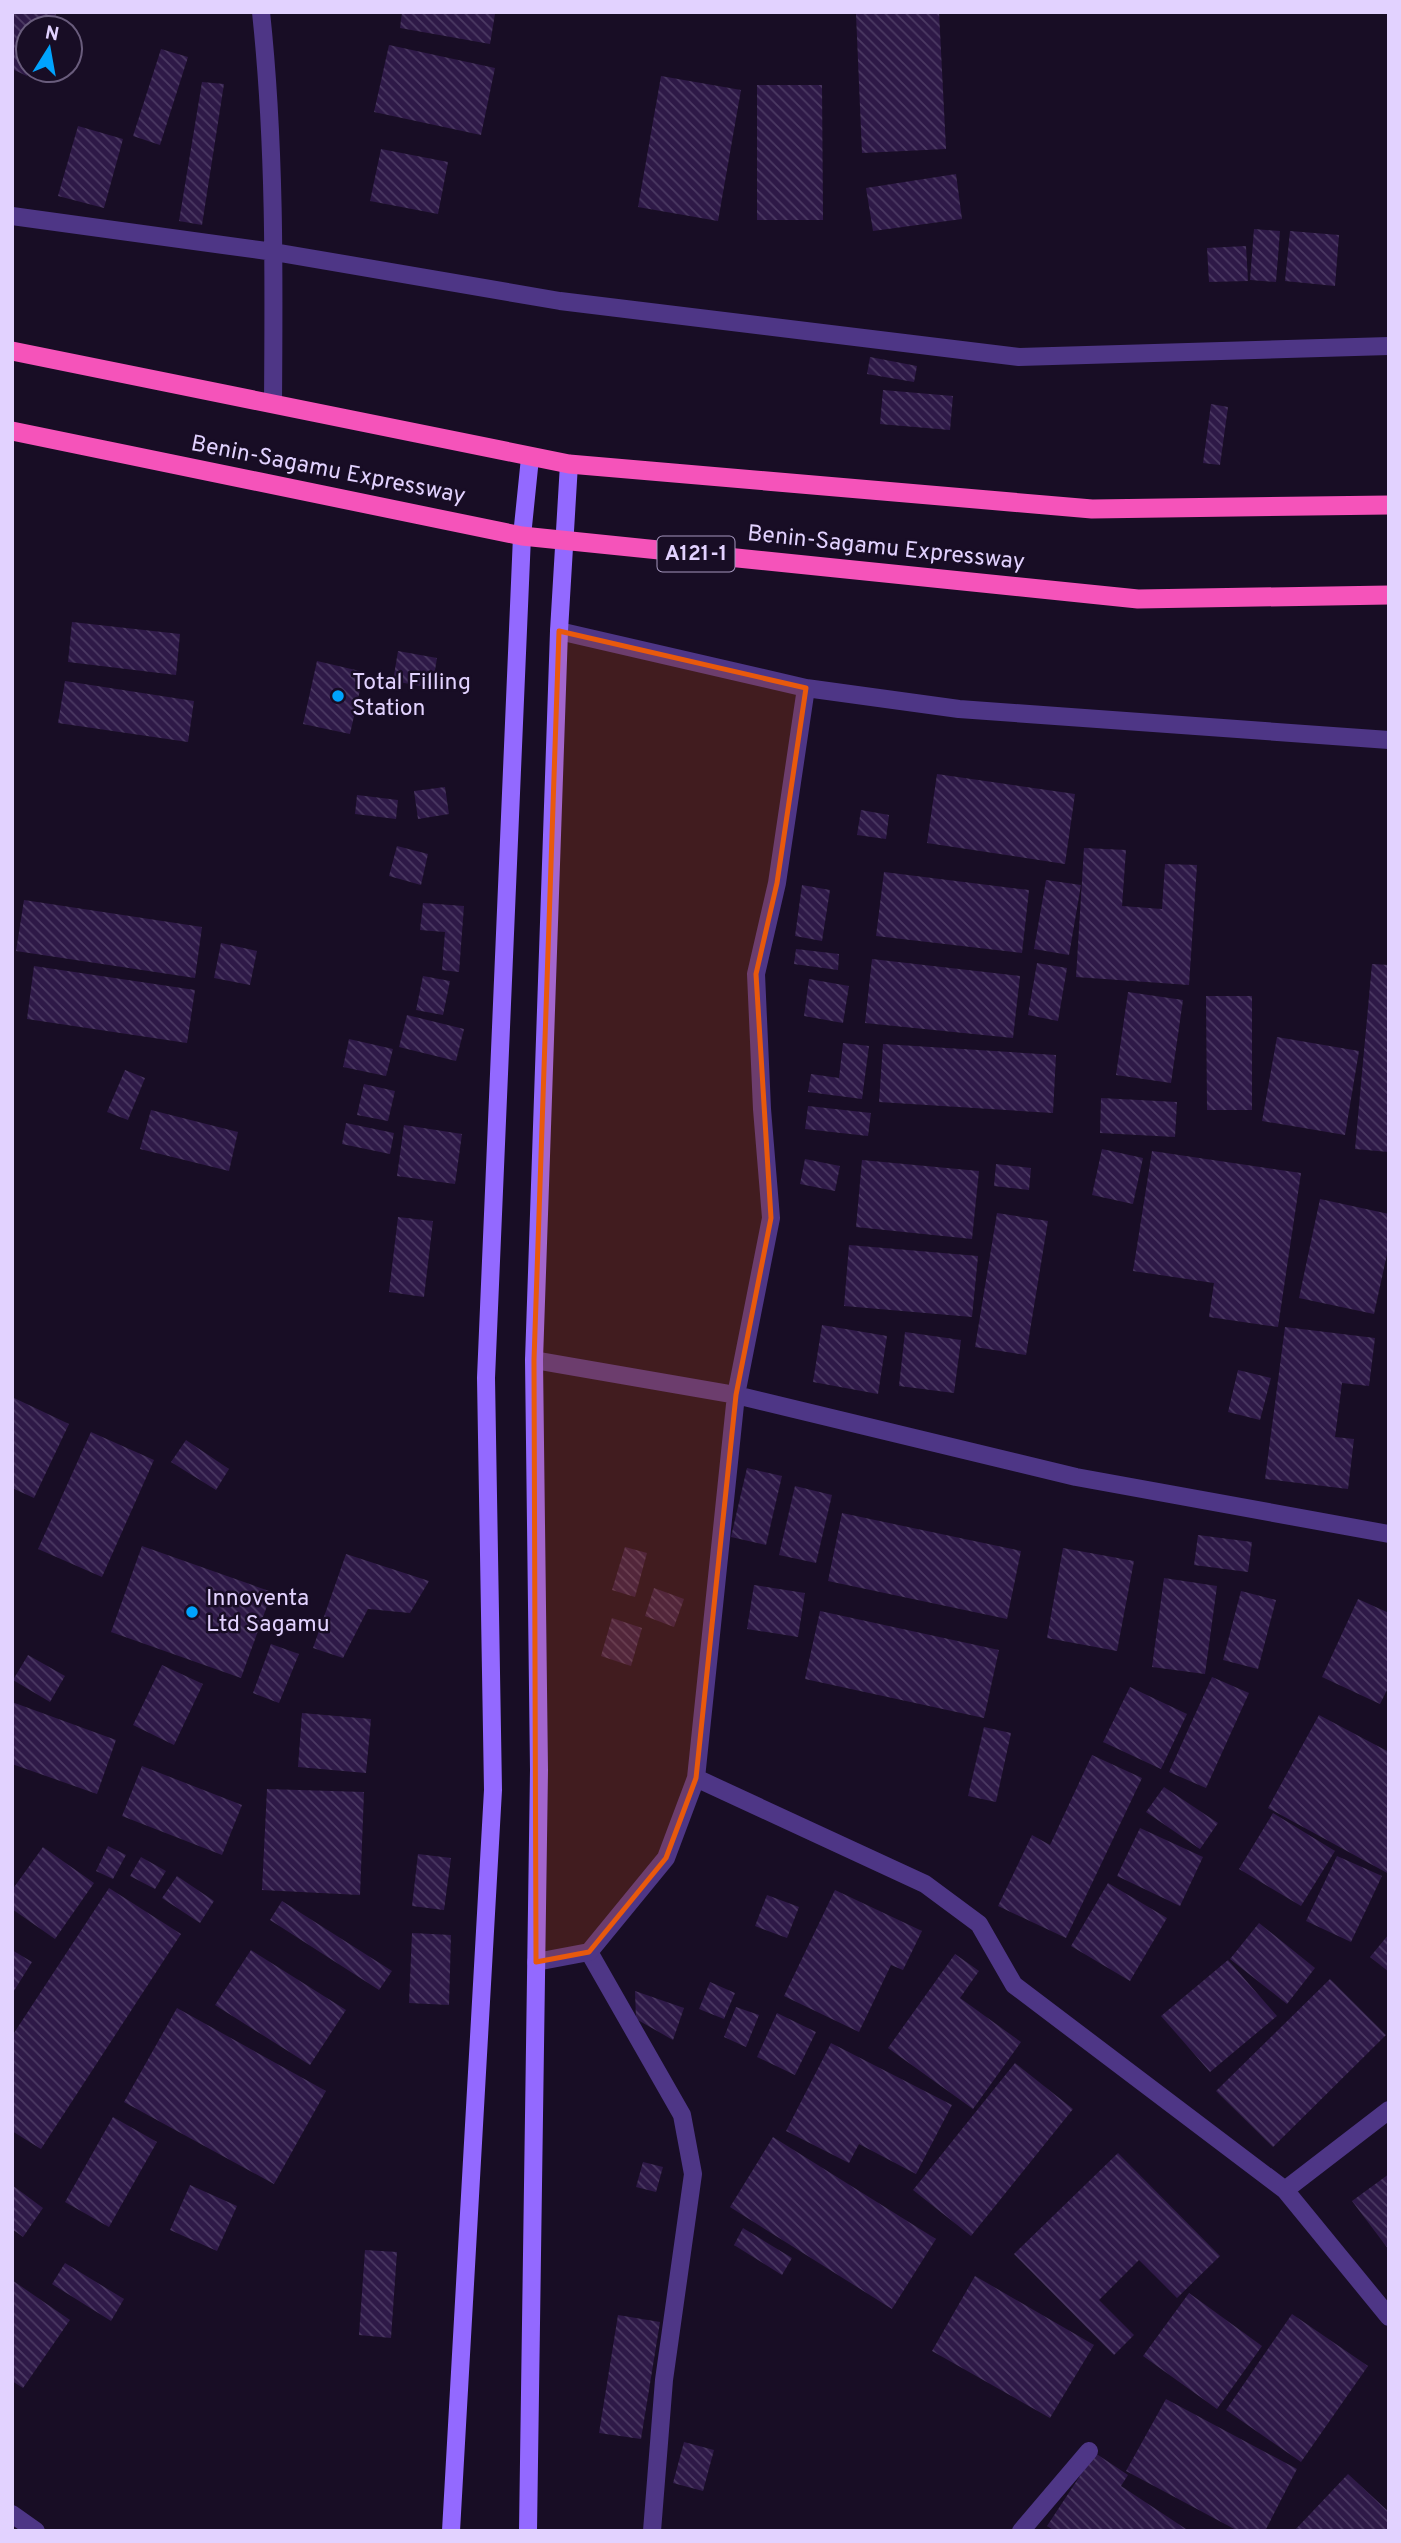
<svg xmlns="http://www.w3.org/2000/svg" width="1401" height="2543" viewBox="0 0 1401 2543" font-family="Overpass,sans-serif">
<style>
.building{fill:url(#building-back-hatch)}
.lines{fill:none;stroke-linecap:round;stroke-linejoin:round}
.service{stroke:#4e3686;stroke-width:18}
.minor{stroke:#4e3686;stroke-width:18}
.tertiary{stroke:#4e3686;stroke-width:18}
.secondary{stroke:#9369ff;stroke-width:18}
.trunk{stroke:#f553ba;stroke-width:19}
.marked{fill:#e8590c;fill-opacity:0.2;stroke:#e8590c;stroke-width:5;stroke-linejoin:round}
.poi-dot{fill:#00a3fd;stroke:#180d25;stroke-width:2.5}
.labels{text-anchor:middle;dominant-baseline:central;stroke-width:5;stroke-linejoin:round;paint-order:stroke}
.shield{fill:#180d25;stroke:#a597be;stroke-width:2}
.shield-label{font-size:21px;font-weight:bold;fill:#e2d2ff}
.street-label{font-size:23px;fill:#e2d2ff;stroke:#180d25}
.poi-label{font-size:23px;fill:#e2d2ff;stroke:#180d25;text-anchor:start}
</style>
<defs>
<pattern id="building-back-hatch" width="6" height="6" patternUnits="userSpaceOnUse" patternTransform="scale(1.75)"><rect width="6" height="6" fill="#2e1947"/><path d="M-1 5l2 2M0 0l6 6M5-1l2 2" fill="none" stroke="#4c3a63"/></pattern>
</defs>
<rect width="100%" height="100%" fill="#180d25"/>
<path class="building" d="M12,12H57L50,28H28L30,70L27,76L12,69Z
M402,12L495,14L490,44L400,28Z
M939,12L946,149L862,153L856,14Z
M389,45L495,68L481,135L374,112Z
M161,49L188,57L160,145L133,136Z
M661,76L741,90L718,221L638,207Z
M202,82L224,84L202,225L179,221Z
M757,85H822L823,220H757Z
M78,126L123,139L104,208L58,196Z
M381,149L448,162L438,214L370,201Z
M956,174L962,219L873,231L866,188Z
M1254,229L1280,231L1276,282L1250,280Z
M1290,231L1339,235L1335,286L1285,281Z
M1246,246L1248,281L1209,282L1207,248Z
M870,357L917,366L914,382L867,374Z
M883,390L953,396L950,430L880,424Z
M1211,404L1228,407L1220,465L1203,463Z
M72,622L180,634L176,675L68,662Z
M398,651L437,658L432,688L393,681Z
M317,661L364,672L350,734L303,724Z
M65,681L194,701L188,742L58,723Z
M937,774L1075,794L1065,864L927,843Z
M445,787L449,814L418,819L414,791Z
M357,795L398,800L396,819L355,814Z
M861,810L889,815L886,839L857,835Z
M397,846L428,854L421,885L389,876Z
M1084,848L1126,850L1122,906L1162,909L1165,864L1197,865L1189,985L1076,977Z
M884,872L1029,890L1022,953L876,936Z
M1046,880L1081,885L1069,955L1034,949Z
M802,885L830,890L822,941L795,936Z
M24,900L202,927L195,978L16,951Z
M423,903L464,906L459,972L442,970L445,932L420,930Z
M221,943L257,951L250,985L214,978Z
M796,949L839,954L838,970L794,964Z
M872,959L1020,976L1013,1038L865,1023Z
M1037,963L1067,968L1058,1021L1028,1015Z
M1372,964L1389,965V1152L1355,1149Z
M34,966L195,990L187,1043L27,1019Z
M423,976L450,981L443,1015L416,1010Z
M809,979L849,986L843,1023L804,1016Z
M1128,992L1183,1000L1171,1083L1116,1075Z
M1206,996H1252V1110H1207Z
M407,1015L464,1029L456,1061L399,1047Z
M1277,1037L1359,1051L1345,1135L1262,1121Z
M349,1039L393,1049L386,1076L343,1067Z
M843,1043L869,1046L862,1099L808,1092L811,1074L839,1078Z
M883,1044L1056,1055L1053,1113L879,1102Z
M125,1070L145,1078L128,1120L107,1112Z
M364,1084L395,1091L388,1121L357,1115Z
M1101,1098L1177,1102L1175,1137L1100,1133Z
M808,1106L871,1113L868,1136L805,1129Z
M151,1110L238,1132L229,1171L140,1149Z
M346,1123L394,1133L390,1154L342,1144Z
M404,1125L462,1134L455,1184L397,1176Z
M1102,1149L1143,1158L1133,1204L1092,1195Z
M1152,1151L1301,1173L1278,1327L1209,1317L1214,1283L1133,1271Z
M805,1159L840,1166L835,1191L800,1184Z
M862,1160L979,1171L972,1239L856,1227Z
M996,1164L1031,1168L1029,1190L994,1186Z
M1320,1199L1389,1214V1245L1374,1314L1299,1298Z
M997,1213L1048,1221L1026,1355L975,1347Z
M398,1217L433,1221L424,1297L389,1292Z
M849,1245L978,1256L972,1317L844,1306Z
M822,1325L887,1336L878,1394L813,1382Z
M1285,1327L1375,1338L1369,1386L1342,1383L1335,1437L1354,1439L1348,1489L1265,1479Z
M905,1332L961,1340L954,1393L899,1386Z
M1238,1370L1271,1378L1260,1420L1228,1412Z
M12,1397L69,1424L34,1498L12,1488Z
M91,1432L154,1460L102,1577L38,1549Z
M186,1440L229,1469L216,1490L171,1462Z
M747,1468L782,1476L766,1545L731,1537Z
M795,1486L832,1495L816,1563L779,1555Z
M842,1513L1021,1551L1007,1619L828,1581Z
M1198,1535L1252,1542L1248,1572L1194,1565Z
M142,1546L272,1592L241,1678L111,1632Z
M625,1547L647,1553L635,1597L612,1590Z
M1063,1548L1134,1561L1117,1651L1047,1638Z
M346,1554L429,1581L410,1613L368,1609L343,1658L313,1648Z
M1164,1578L1217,1586L1205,1674L1152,1667Z
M754,1585L805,1593L798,1637L747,1629Z
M654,1588L684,1599L674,1627L645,1616Z
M1241,1591L1276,1600L1258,1669L1223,1660Z
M1358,1599L1389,1613V1686L1380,1704L1322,1677Z
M820,1611L999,1650L984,1718L805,1679Z
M612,1618L642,1628L631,1666L601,1656Z
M271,1644L299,1654L279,1703L253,1693Z
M28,1655L65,1676L50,1702L13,1680Z
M162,1665L203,1684L174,1745L133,1725Z
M1212,1677L1249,1693L1206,1788L1169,1772Z
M1130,1687L1187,1714L1161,1769L1103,1742Z
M12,1702L116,1740L97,1794L12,1764Z
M302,1713L371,1719L366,1773L298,1767Z
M1319,1715L1389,1752V1874L1268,1808Z
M984,1727L1011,1733L996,1802L968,1796Z
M1092,1755L1142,1778L1066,1938L998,1906L1032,1835L1050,1845Z
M142,1766L242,1805L222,1855L122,1816Z
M1164,1787L1218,1823L1200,1849L1146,1812Z
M267,1789L364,1792L360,1895L262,1890Z
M1273,1813L1335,1851L1301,1906L1239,1869Z
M1140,1828L1203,1857L1180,1906L1117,1876Z
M108,1846L126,1855L113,1879L96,1871Z
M43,1847L94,1883L55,1939L12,1909V1890Z
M418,1854L451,1858L444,1910L412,1906Z
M1337,1856L1382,1876L1351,1942L1306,1921Z
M141,1857L166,1871L155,1889L130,1876Z
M177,1876L214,1901L200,1923L162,1898Z
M1108,1883L1167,1918L1130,1981L1071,1946Z
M109,1888L181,1934L41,2149L12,2131V2036Z
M835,1890L922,1931L903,1970L891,1965L859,2032L784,1996Z
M767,1895L799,1907L787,1938L755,1926Z
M282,1901L392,1971L379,1990L270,1920Z
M1259,1923L1315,1968L1287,2004L1230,1959Z
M412,1933L451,1935L449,2005L409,2003Z
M1389,1934V1972L1370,1957Z
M12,1950L32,1962L12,1994Z
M251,1950L346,2010L310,2065L215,2005Z
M955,1954L979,1971L960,1998L1021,2042L973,2109L888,2048Z
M1228,1960L1277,2016L1210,2072L1161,2016Z
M1330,1979L1386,2035L1273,2147L1216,2091Z
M710,1982L735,1993L724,2019L699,2009Z
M635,1991L684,2008L673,2040L636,2019Z
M736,2007L759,2015L746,2047L724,2037Z
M177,2008L326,2091L274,2184L124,2102Z
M777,2013L816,2032L795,2075L757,2057Z
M831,2043L952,2105L916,2174L859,2144L849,2163L786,2131Z
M1015,2063L1073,2109L971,2236L913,2190Z
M113,2117L157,2142L109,2227L65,2202Z
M773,2137L936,2239L892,2309L730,2207Z
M1118,2153L1220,2256L1177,2298L1139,2260L1099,2300L1134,2335L1114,2355L1014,2254Z
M643,2162L663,2167L656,2192L636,2187Z
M1389,2174V2250L1352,2201Z
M12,2185L43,2208L23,2237L12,2229Z
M190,2185L237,2206L217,2251L170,2230Z
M743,2228L792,2258L782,2275L734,2245Z
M365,2250L397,2252L391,2338L359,2335Z
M65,2263L124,2299L111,2321L52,2284Z
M975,2276L1094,2345L1050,2418L932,2351Z
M12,2280L70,2320L23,2388L12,2381Z
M1189,2293L1262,2346L1217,2409L1143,2356Z
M1292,2314L1368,2366L1301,2462L1226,2410Z
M618,2315L660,2322L641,2439L599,2433Z
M1166,2399L1297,2469L1265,2531H1238L1126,2471Z
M684,2442L714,2450L703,2491L673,2483Z
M1095,2453L1128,2475L1121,2486L1189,2531H1055L1047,2526Z
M1348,2474L1389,2512V2531H1294Z"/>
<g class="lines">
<path class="service" d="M589,1952L682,2115L693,2174L664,2380L652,2531
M1021,2531L1089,2451"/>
<path class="minor" d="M261,12C275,143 274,272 273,403
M12,216L274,252L560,301L1019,357L1389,346
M559,631L806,688L959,709L1389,740
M534,1360L736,1395L1076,1477L1389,1534
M696,1778L925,1884L979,1924L1014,1985L1285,2190L1389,2317
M536,1962L589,1952L666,1858L696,1778L736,1395L771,1218L762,1109L756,974L777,883L806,688
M1285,2190L1389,2110"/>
<path class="tertiary" d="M12,2514L36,2531"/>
<path class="secondary" d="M451,2531L493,1790L486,1378L522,536L530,458
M528,2531L539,1770L534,1360L559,631L569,464"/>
<path class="trunk" d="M12,351L569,464L1092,509L1389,505
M12,431L522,536L1138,599L1389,595"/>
</g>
<path class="marked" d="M559,631L806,688L777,883L756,974L771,1218L736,1395L696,1778L666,1858L589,1952L536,1962L534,1360Z"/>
<g class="poi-dot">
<circle cx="338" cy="696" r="7"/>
<circle cx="192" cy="1612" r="7"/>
</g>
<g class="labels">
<rect class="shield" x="657.5" y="536.5" width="77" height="35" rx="5"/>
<g class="shield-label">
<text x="696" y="554">A121-1</text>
</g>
<g class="street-label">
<text transform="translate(328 471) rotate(11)">Benin-Sagamu Expressway</text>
<text transform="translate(886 549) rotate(6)">Benin-Sagamu Expressway</text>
</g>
<g class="poi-label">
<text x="352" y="683">Total Filling<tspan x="352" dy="26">Station</tspan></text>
<text x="206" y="1599">Innoventa<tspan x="206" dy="26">Ltd Sagamu</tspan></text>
</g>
</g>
<rect width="1401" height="2543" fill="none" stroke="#e2d2ff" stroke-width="28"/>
<g transform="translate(49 49) rotate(11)"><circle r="33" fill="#180d25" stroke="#695c7c" stroke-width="2"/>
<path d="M0-5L12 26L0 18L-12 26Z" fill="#00a3fd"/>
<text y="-10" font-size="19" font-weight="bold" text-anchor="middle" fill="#e2d2ff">N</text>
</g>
</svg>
